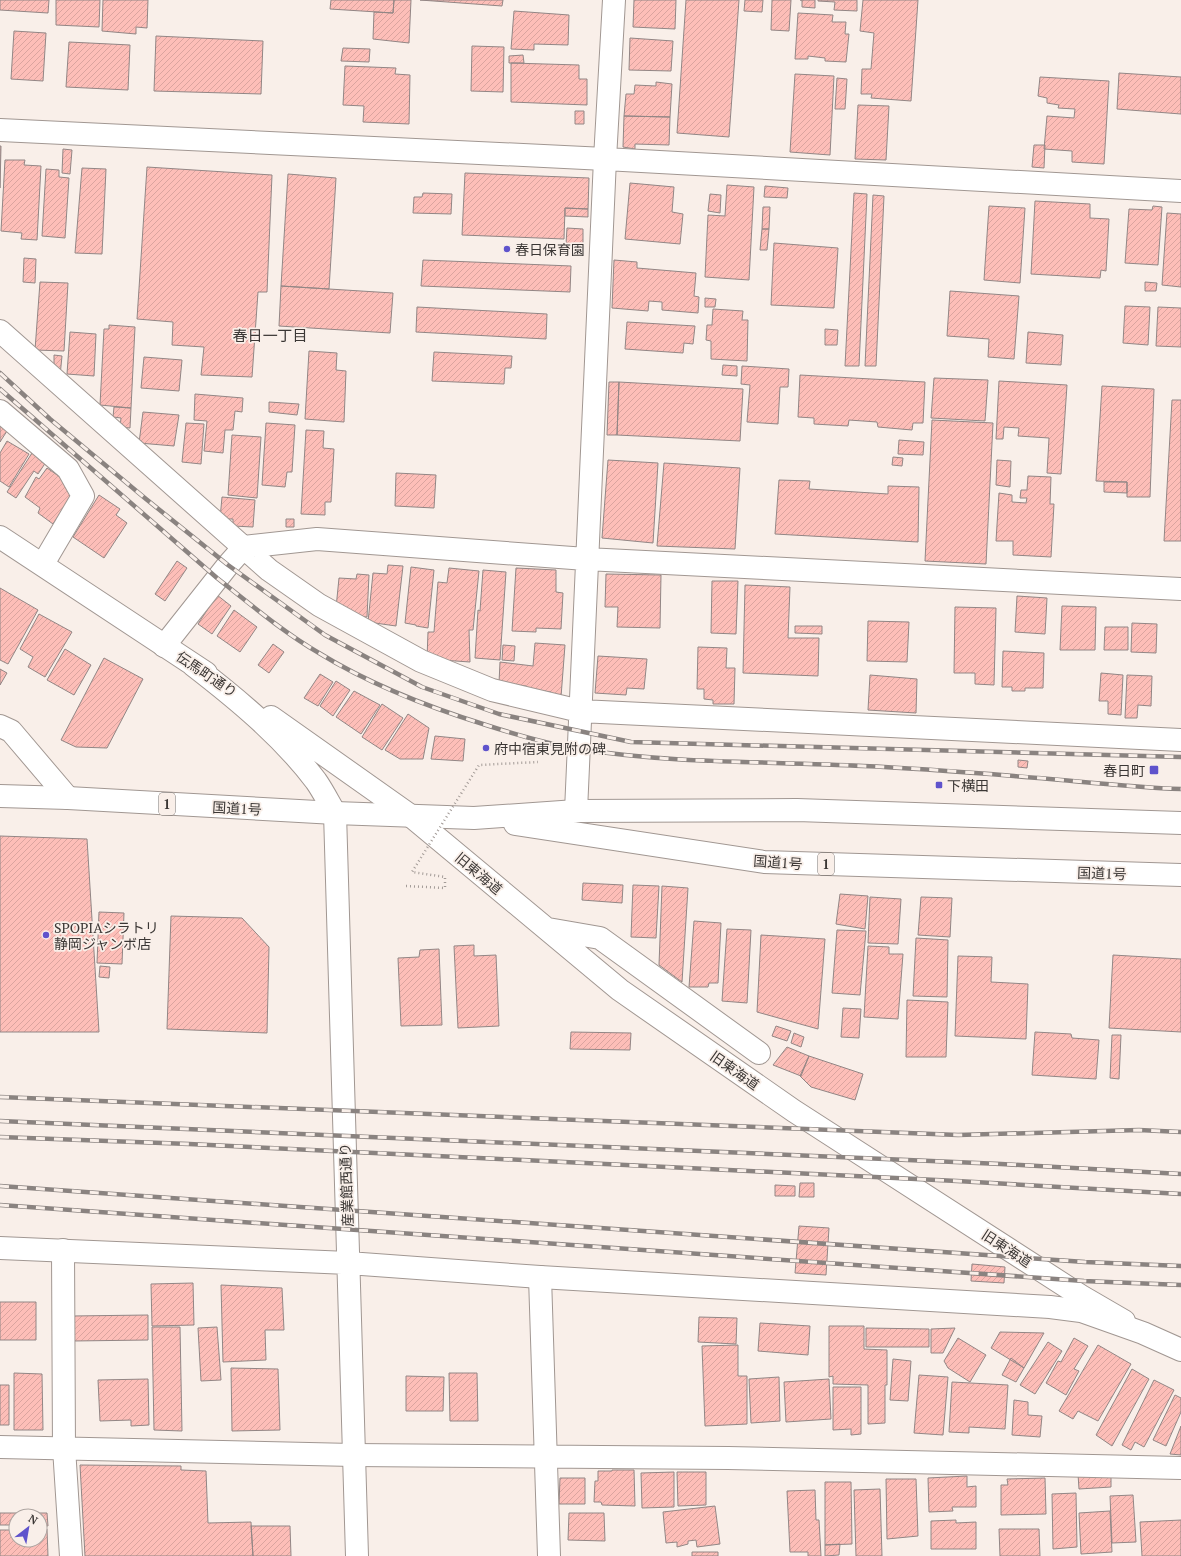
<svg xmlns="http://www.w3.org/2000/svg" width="1181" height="1556" viewBox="0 0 1181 1556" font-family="'PT Serif','Noto Sans JP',serif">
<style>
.building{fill:url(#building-hatch);stroke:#928685}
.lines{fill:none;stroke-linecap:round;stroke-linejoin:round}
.minor-casing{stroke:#a19792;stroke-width:24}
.tertiary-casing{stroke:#a19792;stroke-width:24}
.trunk-casing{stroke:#a19792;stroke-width:24}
.minor{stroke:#fff;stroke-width:22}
.tertiary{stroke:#fff;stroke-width:22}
.trunk{stroke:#fff;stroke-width:22}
.rail-casing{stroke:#8a8380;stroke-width:4.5}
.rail{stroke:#f9efe9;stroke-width:3;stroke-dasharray:9;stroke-linecap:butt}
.path-bridge{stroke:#a39b97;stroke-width:2.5;stroke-dasharray:1 3;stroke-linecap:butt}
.poi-dot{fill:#5f53cc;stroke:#f9efe9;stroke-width:1.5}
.labels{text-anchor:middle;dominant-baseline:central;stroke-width:3.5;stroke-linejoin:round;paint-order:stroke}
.shield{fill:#f9efe9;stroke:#746e6b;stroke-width:1}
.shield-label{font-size:13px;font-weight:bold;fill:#3b3735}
.poi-label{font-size:14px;fill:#3b3735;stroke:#f9efe9;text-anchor:start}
.street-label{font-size:14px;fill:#3b3735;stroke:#f9efe9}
.neighbourhood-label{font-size:15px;fill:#3b3735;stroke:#f9efe9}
</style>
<defs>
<pattern id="building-hatch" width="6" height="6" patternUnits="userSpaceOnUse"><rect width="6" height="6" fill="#fdbeb8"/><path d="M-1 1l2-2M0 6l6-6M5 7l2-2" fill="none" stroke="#daa49f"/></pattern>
</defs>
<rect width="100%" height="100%" fill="#f9efe9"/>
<path class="building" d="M0,0H49L48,13L0,10Z
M56,0H100L99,27L56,25Z
M103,0H148L147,28L136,27V34L102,31Z
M331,0H394L393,13L330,9Z
M394,0H411L409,43L373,39L374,12L393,13Z
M420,0H503L502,6Z
M634,0H676L675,29L633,27Z
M686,0H739L729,137L677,133Z
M745,0H763L762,12L744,11Z
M772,0H791L789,31L771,30Z
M800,0H815V8L802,7V0Z
M818,0H857V11L834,10L835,2L818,1Z
M863,0H918L911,101L871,98L872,94H861L862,69H871L874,33L860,31Z
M514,11L569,15L568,45L534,44V50L511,49Z
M798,13L833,15L832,22H846L845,34H849L846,62L825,61V58L808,56V59H795Z
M14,31L46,33L43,81L11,79Z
M156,36L263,41L261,94L154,91Z
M630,38L673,41L671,71L629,70Z
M69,42L130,45L128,90L66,87Z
M472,46L504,47L503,92L471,91Z
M343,48L370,49L369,62L341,61Z
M523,55L524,63H509V56Z
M511,63L579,65V79H587V105L511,102Z
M345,66L396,68L395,74L410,75L409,124L363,122L364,106L343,105Z
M1119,73L1181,77V114L1117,109Z
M795,74L834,76L830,155L790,152Z
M1040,77L1109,81L1104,164L1072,162V151L1044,149L1047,116L1074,118L1075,109L1058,108L1059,105L1047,103V98L1038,96Z
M837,78L847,79L845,109H835Z
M656,82L672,84L670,117L624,116L626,94H634L635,85L656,86Z
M858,105L889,106L886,160L855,159Z
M575,111H584V124H575Z
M624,116L670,117L669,145L635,144V149L623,147Z
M1034,145H1045L1044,168L1032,167Z
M0,146H1L0,188Z
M63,149L72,150L70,174L62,173Z
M5,160H25L24,165L41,166L37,240L21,239L22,233L1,231Z
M147,167L272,175L267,292H258L252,377L201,375L204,347L172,345L173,322L137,319Z
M82,168L106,169L102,254L75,253Z
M46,169L59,170V177L69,178L65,238L42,236Z
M465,173L589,178L588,209L565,208L564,239L462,235Z
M288,174L336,178L329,289L281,286Z
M630,183L674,187L672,212L683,214L680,244L625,239Z
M727,185L754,187L749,280L705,277L708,215L725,216Z
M765,186L788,188L787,198L764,197Z
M423,193L452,194L451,214L413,213L414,197H422Z
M854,193L867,194L859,366H845Z
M710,194L721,195L720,213L708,211Z
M873,195L884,196L876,366H865Z
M1035,201L1090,204V218L1109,219L1106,271L1101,270L1100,278L1031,274Z
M989,206L1025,208L1020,283L984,280Z
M1153,206L1162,207L1158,265L1125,263L1129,209L1152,210Z
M763,207H770L769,229H762Z
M565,208L588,209V217L565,216Z
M1167,213L1181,214V287L1162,285Z
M567,228L583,229V245L566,244Z
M762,229H769L767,250H760Z
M774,243L838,248L834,308L771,305Z
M24,258L36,259L35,283L23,282Z
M423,260L571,266L570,292L421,286Z
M614,260L637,262V268L696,273L694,296L699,297L698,313L662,310V302L649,301L648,311L612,308Z
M40,282L68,283L64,351L35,350Z
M1145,282L1157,283L1156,291H1145Z
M281,286L393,293L390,333L279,326Z
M950,291L1019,296L1014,359L988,357L989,339L947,336Z
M705,298L716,299L715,307H705Z
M1125,306L1150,307L1148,345L1123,343Z
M417,307L547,314L546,339L416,332Z
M1158,307L1181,308V347L1156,346Z
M713,309L743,311L742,320H748L747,361L711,359V341L706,340L707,325H712Z
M627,322L695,326L693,344L684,343L683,353L625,349Z
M109,325L135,327L131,408L100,405L104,329H109Z
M825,329L838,330L837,345H825Z
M70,332L96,334L94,376L67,374Z
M1028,332L1063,335L1061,365L1026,363Z
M309,351L337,353L336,370L346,371L344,422L305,419Z
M434,352L512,356L511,368H505L504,384L432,381Z
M54,355L62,356L60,376L54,370Z
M144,357L182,360L179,391L141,388Z
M723,365L737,366V376L722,375Z
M742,366L789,369L788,387H780L778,424L747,422L750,385L741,384Z
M800,375L925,382L923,423H913L912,430L878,427L877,422L849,420L848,426L814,424V418L798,417Z
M934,378L988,380L985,421L931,418Z
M999,381L1067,385L1061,474L1047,473L1049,438L1018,436L1019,428L1004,427L1003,439H996Z
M609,382H619L617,435H607Z
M619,382L743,389L740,441L617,435Z
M1102,386L1154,389L1150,497H1127V482L1096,481Z
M195,394L243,398L242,412L235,411L233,430H225L223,453L204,451L207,421L194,420Z
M1172,400H1181V541H1164Z
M269,402L299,404L297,415L269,412Z
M114,407L131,408L130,428L120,427L121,418L113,417Z
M143,412L179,415L174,446L139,443Z
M932,420L993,423L986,564L925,561Z
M186,423L204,424L201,464L182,462Z
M266,423L295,425L292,472H287L285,487L262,485Z
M0,426L7,431L0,442Z
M306,430L324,431L323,448L334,449L331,502H325V515L301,514Z
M232,435L261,437L257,498L228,495Z
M899,440L924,442L923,455L898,454Z
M7,441L29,454L9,487L0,481V453Z
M32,453L46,462L38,474L34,471L16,498L7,492Z
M893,457L903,458L902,466L892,465Z
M608,460L658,463L653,543L602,538Z
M997,460L1011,461L1010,487L996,485Z
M664,463L740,468L735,549L657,546Z
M47,468L69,483L70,498L53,524L38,513L40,508L25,497L36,477L39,479Z
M396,473L436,475L434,508L395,506Z
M1028,476L1051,477L1050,504H1054L1051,557L1013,555V541H996L999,493L1012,495V502L1026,503L1027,498H1020L1021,490H1027Z
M779,480L810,481L809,489L888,494V486L919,487L918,542L775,534Z
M1104,482H1127V493L1104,492Z
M99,495L120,509L116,515L127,523L104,558L73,537Z
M222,497L255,500L253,527L233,526V519H220Z
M286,519H294V527H286Z
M177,561L187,568L165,601L155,594Z
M388,565L403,566L396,626L368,622L373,573L387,574Z
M411,567L434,570L428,628L416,626V625L405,623Z
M449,568L479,571L473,630H469L470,662L427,659L428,632H434L438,582L447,583Z
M516,568L556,570V592L563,593L561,629L536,628V632L512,631Z
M483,570L506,572L500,660L475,658L478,610L480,611Z
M357,574L369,575L367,617L349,616V609L336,608L339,578L356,579Z
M606,574L661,575L660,628L617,627L618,607H605Z
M712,581H738L736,634L711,633Z
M745,585L790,587L788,638H819L818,676L743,673Z
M0,588L38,610L8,664L0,660Z
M217,595L231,606L212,634L198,624Z
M1017,596L1047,598L1045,634L1015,632Z
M1062,606L1096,607L1095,650H1060Z
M955,607L996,608L994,685L975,684V673H954Z
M234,610L257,627L240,652L217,636Z
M39,614L72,632L45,677L28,667L33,657L20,649Z
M868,621L909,622L907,662L867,661Z
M1132,623L1157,624L1156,653L1131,652Z
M795,626H822V634L795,633Z
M1105,627H1128V650H1104Z
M535,643L565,645L561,697L551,696V692L526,689V686L499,683L500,662L533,666Z
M273,644L284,652L269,673L258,665Z
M503,645L515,646L514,661L502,660Z
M698,647L727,648L726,668H735L734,704H713V700L704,699V689H697Z
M65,649L91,665L74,695L47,680Z
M1003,651L1044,653L1043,688H1025V691H1012V687H1002Z
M598,656L647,659L644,689L627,688L626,695L595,693Z
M104,658L143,679L107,748L76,747L61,740Z
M0,669L7,673L0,685Z
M1101,673L1123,675L1121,715L1108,714V701H1099Z
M320,674L333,682L318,706L304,698Z
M870,675L917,679L916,713L868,710Z
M1127,675L1152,676L1151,706L1138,705L1137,718H1125Z
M336,681L350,690L333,716L320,706Z
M354,691L380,705L361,734L336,717Z
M382,704L403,718L382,750L362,737Z
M408,714L429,728L423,759H400L385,750Z
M435,736L465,739L463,761L431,759Z
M1018,760L1028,761L1027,768L1018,767Z
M0,836L87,839L99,1032H0Z
M583,883L623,885L622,903L582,900Z
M633,885L659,886L656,938L631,937Z
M662,886L688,888L682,982L659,965Z
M840,894L868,896L865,929L836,924Z
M870,897L901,899L898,944L868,943Z
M921,897L952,898L950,937L918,935Z
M99,912L124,913L122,964L97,963Z
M171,916L242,918L269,947L267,1033L167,1029Z
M694,921L721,923L718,983H709L708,987H689Z
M727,929L751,930L747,1003L722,1001Z
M837,930L866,931L860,995L832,993Z
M761,935L825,939L818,1029L757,1012Z
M916,938L948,940L947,997L913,996Z
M474,945V956L496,955L499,1026L458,1028L454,946Z
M868,946L889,947V954H903L898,1019L864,1017Z
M439,949L442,1025L401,1026L398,958L419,957L420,950Z
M1113,955L1181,959V1032L1109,1028Z
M958,956L992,957L991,982L1028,984L1026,1039L955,1036Z
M100,966L110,967L109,978L99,977Z
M907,1000L948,1002L946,1057H906Z
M843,1008L861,1009L859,1038L841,1037Z
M776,1026L791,1031L787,1041L772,1036Z
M571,1032L631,1033L630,1050L570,1049Z
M1035,1032L1071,1034L1072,1038L1099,1040L1096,1079L1032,1075Z
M794,1033L804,1037L801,1047L791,1043Z
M1112,1035H1121L1119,1079L1110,1078Z
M787,1047L809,1056L801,1076L773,1065Z
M809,1056L863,1074L855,1100L811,1087L800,1076Z
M800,1183H814V1197H799Z
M775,1185L795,1186V1196H775Z
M799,1226L829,1228L826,1275L795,1273Z
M972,1264L1005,1267L1004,1283L971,1281Z
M193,1283L194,1325L152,1326L151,1284Z
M221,1285L282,1288L284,1330H265L266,1360L223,1362Z
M0,1302H36V1340H0Z
M148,1315V1340L73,1341L72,1316Z
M699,1317L737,1318L736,1344L698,1342Z
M760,1323L810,1326L808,1355L758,1351Z
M829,1326H864V1349L887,1350V1385H885V1423L868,1424V1385L833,1384V1376L829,1377Z
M152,1327H180L182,1431L154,1430Z
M217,1327L221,1380L201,1381L198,1328Z
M866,1328L929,1329V1347H866Z
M955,1328L943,1353H931V1329Z
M1000,1332L1044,1333L1024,1368L991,1348Z
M958,1338L986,1355L970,1382L948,1368L944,1361Z
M1074,1338L1088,1346L1074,1369L1079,1371L1066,1395L1046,1383L1058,1361L1061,1362Z
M1048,1342L1062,1351L1035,1394L1020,1385Z
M738,1345V1376H747V1424L705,1426L702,1346Z
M1098,1345L1131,1364L1098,1421L1078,1411L1073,1419L1059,1411Z
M1011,1358L1024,1368L1016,1382L1002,1375Z
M893,1359L911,1361L908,1401L890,1400Z
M231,1368L278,1369L280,1430L232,1431Z
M1132,1369L1149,1379L1112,1446L1096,1435Z
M14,1373L42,1374L43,1430H14Z
M449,1373H477L478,1421H450Z
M919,1375L948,1377L943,1435L914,1433Z
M406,1376L444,1377L443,1411H406Z
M779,1377L780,1421L751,1423L749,1379Z
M148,1379L149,1425L131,1426V1420L100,1421L98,1380Z
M829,1379L831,1419L786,1422L784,1382Z
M1154,1380L1174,1390L1144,1447L1135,1442L1131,1450L1122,1445Z
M952,1382L1008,1385L1005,1429L969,1427V1433L949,1432Z
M0,1385H9V1425H0Z
M833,1387H861V1434L851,1435V1429L833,1430Z
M1175,1395L1181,1398V1412L1166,1446L1153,1440Z
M1014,1400L1028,1402V1415L1042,1416L1040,1437L1012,1435Z
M1181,1426V1455L1170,1454Z
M80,1465L181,1466V1470L206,1471L208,1523L251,1522L253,1556H85Z
M612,1470H634L635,1506L602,1505L601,1502H594L595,1481H598V1471H612Z
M674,1472V1507L642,1508L641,1473Z
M677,1472H706V1505L678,1506Z
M1078,1474H1111V1487L1079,1489Z
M967,1476V1487L976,1486V1507H952L953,1511L929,1512L928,1478Z
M560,1478H585V1504H559Z
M1045,1478L1046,1514L1001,1515V1485H1008L1007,1479Z
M886,1479H916L918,1536L887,1539Z
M825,1482H851L852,1544L825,1545Z
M880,1489L882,1556H856L854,1490Z
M815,1490L816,1520H819L821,1556H808V1552H790L787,1491Z
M1076,1493L1077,1547L1053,1549L1052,1494Z
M1133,1495L1136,1542L1112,1543L1110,1496Z
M715,1506L720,1544L697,1547L696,1540L688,1541V1544L677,1547V1542L666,1543L663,1512Z
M1110,1511L1112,1552L1081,1554L1079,1513Z
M0,1513H47L48,1526L40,1525V1516H16V1525H0Z
M569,1513H604L605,1541L568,1540Z
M956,1520V1523L976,1522V1549H931V1521Z
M1181,1520V1556H1142L1140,1522Z
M251,1526H290L291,1556H253Z
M40,1529H47L48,1556H0V1530H16V1540H40Z
M999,1529H1039L1040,1556H1000Z
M840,1544L839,1555L825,1556V1545Z
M692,1552H718V1556H692Z"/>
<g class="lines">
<defs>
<path id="minor" d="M0,130L605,159L1181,191
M0,331L269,570L319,605L421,661L492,690L580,711L1181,740
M0,411L68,469L83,496L43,564
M164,646L228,565L244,547L317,539L586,559L1181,589
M0,726L11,731L68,798
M576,811L605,159L614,0
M411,816L620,990L794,1111L1081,1296L1124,1321
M548,929L600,938L759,1053
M63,1250L64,1448L71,1556
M540,1277L549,1556
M0,1447L353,1455L728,1458L1181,1468"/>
<path id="tertiary" d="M0,537L206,673
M193,665C237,699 282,736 316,781C323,791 329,803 335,813L357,1556
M271,717L411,816
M0,1248L348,1263L540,1277L1050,1307L1081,1311L1143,1333L1181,1350"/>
<path id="trunk" d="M0,796L68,798L335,813L474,818L576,811L797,810L1181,823
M515,824L764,862L1181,875"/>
</defs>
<use href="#minor" class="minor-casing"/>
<use href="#tertiary" class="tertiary-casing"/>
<use href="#trunk" class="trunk-casing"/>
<use href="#minor" class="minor"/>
<use href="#tertiary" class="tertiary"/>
<use href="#trunk" class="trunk"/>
<defs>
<path id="rail" d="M0,373L50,419L146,499L228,565L325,635L422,687L499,714L631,742L1181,757
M0,389L217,578C250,604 283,632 319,653C371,685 428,707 486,725C517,735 548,744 579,749C673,764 768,761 863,766C913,768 964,772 1014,776C1070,780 1125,787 1181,789
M0,1097L958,1135L1139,1130L1181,1132
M0,1121L1001,1164L1181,1174
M0,1137L189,1144L957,1181L1181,1194
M0,1186L1085,1262L1181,1266
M0,1205L1084,1281L1181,1285"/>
</defs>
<use href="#rail" class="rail-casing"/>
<use href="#rail" class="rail"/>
<path class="path-bridge" d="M406,886L445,888V877L412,872L479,765L538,762"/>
</g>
<g class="poi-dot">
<circle cx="507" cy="249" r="4"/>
<circle cx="486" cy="748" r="4"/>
<rect x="1149" y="765" width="10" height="10" rx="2"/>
<rect x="935" y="781" width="8" height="8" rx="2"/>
<circle cx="46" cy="935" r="4"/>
</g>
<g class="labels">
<g class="shield">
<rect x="159" y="793" width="16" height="22" rx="3"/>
<rect x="818" y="853" width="16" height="22" rx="3"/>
</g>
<g class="shield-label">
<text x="167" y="804">1</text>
<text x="826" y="864">1</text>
</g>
<g class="poi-label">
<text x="515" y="249">春日保育園</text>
<text x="494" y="748">府中宿東見附の碑</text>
<text x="1145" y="770" text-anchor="end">春日町</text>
<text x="947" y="785">下横田</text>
<text x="54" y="927">SPOPIAシラトリ<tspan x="54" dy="16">静岡ジャンボ店</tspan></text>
</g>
<g class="street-label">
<text transform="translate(207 674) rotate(34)">伝馬町通り</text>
<text transform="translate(237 808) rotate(3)">国道1号</text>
<text transform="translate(778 862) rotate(4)">国道1号</text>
<text transform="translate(479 873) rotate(40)">旧東海道</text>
<text transform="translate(1102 873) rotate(2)">国道1号</text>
<text transform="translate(735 1070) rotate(35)">旧東海道</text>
<text transform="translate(346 1185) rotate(-92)">産業館西通り</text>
<text transform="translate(1007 1248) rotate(33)">旧東海道</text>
</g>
<g class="neighbourhood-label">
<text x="270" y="335">春日一丁目</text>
</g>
</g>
<g transform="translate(28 1528) rotate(31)"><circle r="19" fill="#f9efe9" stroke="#ada5a1"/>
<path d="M0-3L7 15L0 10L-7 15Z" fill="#5f53cc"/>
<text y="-6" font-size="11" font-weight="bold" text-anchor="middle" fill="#3b3735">N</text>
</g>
</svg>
